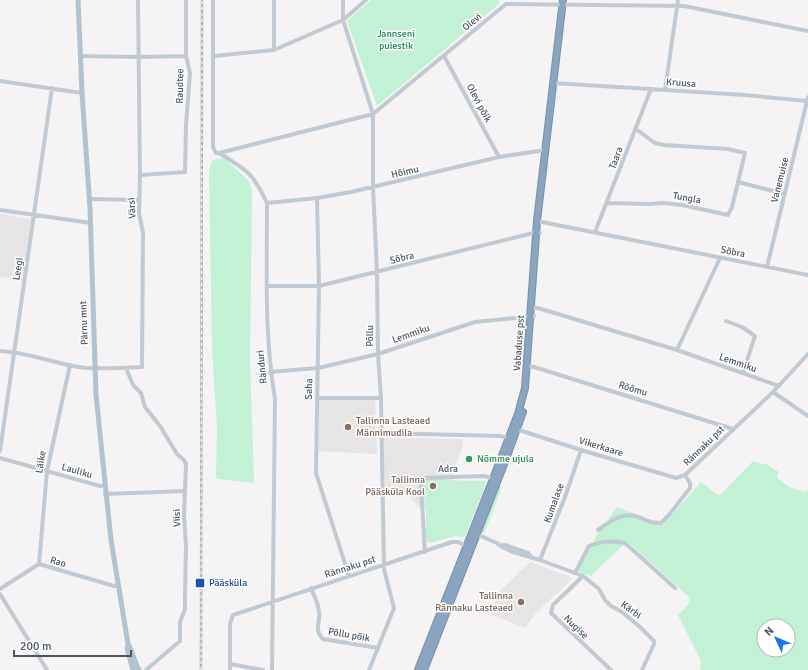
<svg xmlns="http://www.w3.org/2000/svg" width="808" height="670" viewBox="0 0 808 670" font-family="Signika,sans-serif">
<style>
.education{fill:#e6e4e5}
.green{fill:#c3f1d5;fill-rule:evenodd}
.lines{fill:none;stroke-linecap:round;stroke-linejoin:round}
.highway-casing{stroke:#7690ad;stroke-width:8}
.minor{stroke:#c1cad2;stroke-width:4}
.major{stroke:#b3c2d1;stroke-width:5}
.highway{stroke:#8ba5c1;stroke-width:6}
.rail-casing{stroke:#b5b8bd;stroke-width:2.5}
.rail{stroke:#fff;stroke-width:1;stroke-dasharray:3;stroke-linecap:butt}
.education-dot{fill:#8d6e63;stroke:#fff;stroke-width:1.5}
.leisure-dot{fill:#2e9e5b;stroke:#fff;stroke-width:1.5}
.transit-dot{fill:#1a4fb4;stroke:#fff;stroke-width:1.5}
.labels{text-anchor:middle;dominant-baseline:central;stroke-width:3;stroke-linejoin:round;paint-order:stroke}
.street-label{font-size:10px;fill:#4a5661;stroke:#fff}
.park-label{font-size:10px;fill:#17864f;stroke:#fff}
.education-label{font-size:10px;fill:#785e54;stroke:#fff;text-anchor:end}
.leisure-label{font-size:10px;fill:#27864d;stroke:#fff;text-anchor:start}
.transit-label{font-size:10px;fill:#164399;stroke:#fff;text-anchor:start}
</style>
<rect width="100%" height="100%" fill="#f5f3f3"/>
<path class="education" d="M0,214L31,219L22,281L0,277Z
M319,400H375L377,454L319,451Z
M383,438L463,439V446L454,469V480L484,481L464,531L427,543L426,508H420L403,490H385Z
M531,561V562L536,564L573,578L536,613L525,628L490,614L499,592Z"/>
<path class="green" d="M371,0H498L500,3L377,106L347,21Z
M224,158L249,181L252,193L250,358L254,483L218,479L216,478L217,425L212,349L209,172L212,160Z
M753,461L760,464H766L779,472L777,478L789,487L806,492L808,489V670H700L701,661L678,615L688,605L690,598L627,541L591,576L581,573L578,569L598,533L617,507L663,525L701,482L719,496ZM764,626H788V650H764Z
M439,478L440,481H485V486L465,536L463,537L455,536L430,543L426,538V510L424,481L427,479Z
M499,486L502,487L484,534L482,531Z"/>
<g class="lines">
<defs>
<path id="highway" d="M418,670L493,479L518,414L525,388L537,221L563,0
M424,670L506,459L523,412"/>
</defs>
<use href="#highway" class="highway-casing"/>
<path class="minor" d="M213,0V147L216,153H219C247,170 253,173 267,203C267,268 264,335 275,399L272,670
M343,0V20L373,114V187L377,272L378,354L381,398L384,569L394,608L369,670
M274,50V0
M80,56L138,57L186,56
M214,56L274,50L343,20L366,0
M444,56L499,157
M0,81L82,93
M553,83L745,95L807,101
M665,90L678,0
M219,153L373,114L506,4L684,6L808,31
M140,175L185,172L186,125L190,73L186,56V0
M738,182L785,194
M317,198L319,286L316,473L349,576
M90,199L139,200
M267,203L317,198L351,192L499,157L545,150
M607,203L649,204L663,203L682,205L728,215L732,207L745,153L728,149L664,145L655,143L636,129
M0,210L91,223
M537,221L808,275
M595,232L651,89
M767,267L808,97
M267,286H319L533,233H540
M531,308H538L677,350L779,386
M726,321L742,327L755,336L743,373
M677,350L720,258
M0,351C29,352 57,365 86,368C104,369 124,368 142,367L143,233L139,213L140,175L138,0
M527,366L534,367L733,429
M126,368L133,385L141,393L145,407L160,426L177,454L184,460L186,464L184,516L186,545L185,596V609L180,622V641L146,670
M270,372L318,368L378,354L475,322L534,316
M773,392L808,416
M317,398H381
M516,429L581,450L676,478L685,475L773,392L808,354
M381,433L500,436L509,438
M0,451L52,88
M0,458L100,486H104
M105,494L185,491
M598,530C611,521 623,511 639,517C647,521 652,523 661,523L669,515L690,488V483L685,475
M476,534L497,543L504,548L513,552L540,560L583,576L599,589L605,600L611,606L622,612L640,627L654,641V644L642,670
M502,545H505L528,553L532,558
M425,552L421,486L424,478L484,476L495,479
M540,560L565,497L581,450
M39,564L47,471L70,365
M575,573L589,546C601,541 612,540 625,543L675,588
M583,576L553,605L551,613L611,670
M311,588C314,595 318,603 319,611C321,622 313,629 323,639L378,648
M0,589L39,564L114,586L117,585
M0,594L47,670
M230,664L263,670
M230,670V624L233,615L452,542H458L468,547"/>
<path class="major" d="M78,0L82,93L90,208L96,395L111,540L128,644L127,648L133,670
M128,644C133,651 134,662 139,670"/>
<use href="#highway" class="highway"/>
<defs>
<path id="rail" d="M201,670L202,0"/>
</defs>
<use href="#rail" class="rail-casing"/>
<use href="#rail" class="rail"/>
</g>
<g class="education-dot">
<circle cx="348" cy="427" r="4"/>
<circle cx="433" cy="486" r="4"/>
<circle cx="521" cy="602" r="4"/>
</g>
<circle class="leisure-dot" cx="469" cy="459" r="4"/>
<rect class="transit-dot" x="195" y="578" width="10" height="10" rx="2"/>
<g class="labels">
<g class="street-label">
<text transform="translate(472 22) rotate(-40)">Olevi</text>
<text transform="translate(681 83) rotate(4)">Kruusa</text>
<text transform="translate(180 86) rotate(-89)">Raudtee</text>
<text transform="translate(479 103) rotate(62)">Olevi põik</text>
<text transform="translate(616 158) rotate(-69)">Taara</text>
<text transform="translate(405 172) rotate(-13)">Hõimu</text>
<text transform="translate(780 180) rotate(-76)">Vanemuise</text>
<text transform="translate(687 198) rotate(10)">Tungla</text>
<text transform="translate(132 208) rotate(-93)">Värsi</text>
<text transform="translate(733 252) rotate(11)">Sõbra</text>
<text transform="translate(402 258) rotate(-14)">Sõbra</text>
<text transform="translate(18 269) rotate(-81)">Leegi</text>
<text transform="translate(84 323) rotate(-92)">Pärnu mnt</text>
<text transform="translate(411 334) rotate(-19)">Lemmiku</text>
<text transform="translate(370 336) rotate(-90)">Põllu</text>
<text transform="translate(519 343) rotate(-86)">Vabaduse pst</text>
<text transform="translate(738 363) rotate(19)">Lemmiku</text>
<text transform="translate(262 367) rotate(-96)">Ränduri</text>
<text transform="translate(309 389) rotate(-88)">Saha</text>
<text transform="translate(633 389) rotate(17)">Rõõmu</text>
<text transform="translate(704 446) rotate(-44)">Rännaku pst</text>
<text transform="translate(601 447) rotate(17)">Vikerkaare</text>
<text transform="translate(41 462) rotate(-80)">Läike</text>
<text transform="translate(448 469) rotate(-1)">Adra</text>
<text transform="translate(77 471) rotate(16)">Lauliku</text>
<text transform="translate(554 503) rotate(-70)">Kumalase</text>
<text transform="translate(177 518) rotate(-91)">Viisi</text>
<text transform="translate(58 562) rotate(16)">Rao</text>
<text transform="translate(350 567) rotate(-18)">Rännaku pst</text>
<text transform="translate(631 610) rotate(36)">Kärbi</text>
<text transform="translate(576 627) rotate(43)">Nugise</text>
<text transform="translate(349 635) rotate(10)">Põllu põik</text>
</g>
<g class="park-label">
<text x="396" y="34">Jannseni<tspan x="396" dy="12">puiestik</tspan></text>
</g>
<g class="education-label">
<text x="356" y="421" text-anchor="start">Tallinna Lasteaed<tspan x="356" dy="12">Männimudila</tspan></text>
<text x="425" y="480">Tallinna<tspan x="425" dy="12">Pääsküla Kool</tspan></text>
<text x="513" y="596">Tallinna<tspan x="513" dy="12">Rännaku Lasteaed</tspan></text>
</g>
<g class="leisure-label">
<text x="477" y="459">Nõmme ujula</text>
</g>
<g class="transit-label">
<text x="209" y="583">Pääsküla</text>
</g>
</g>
<g transform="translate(776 638) rotate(314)"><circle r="19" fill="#ffffff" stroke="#b7bbc0"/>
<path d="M0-3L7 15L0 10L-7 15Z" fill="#1a73e8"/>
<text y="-6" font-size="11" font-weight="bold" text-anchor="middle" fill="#4a5661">N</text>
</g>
<path d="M14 650v6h117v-6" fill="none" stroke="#4a5661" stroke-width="2"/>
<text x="20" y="650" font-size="12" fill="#4a5661" stroke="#ffffff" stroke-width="3" paint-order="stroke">200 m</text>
</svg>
